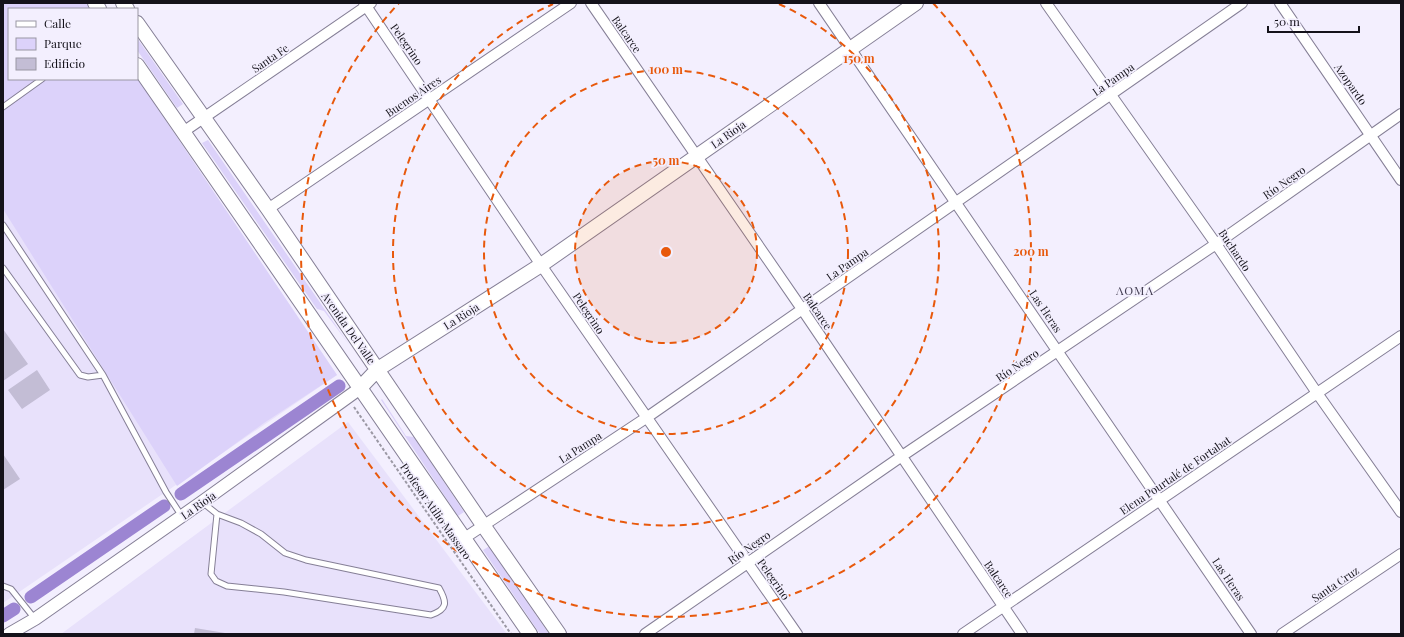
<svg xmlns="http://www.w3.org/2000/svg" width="1404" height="637" viewBox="0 0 1404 637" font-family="'Playfair Display',serif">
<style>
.built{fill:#e8e1fb}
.green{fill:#dcd2fa}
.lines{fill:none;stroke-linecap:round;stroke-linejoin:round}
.canal{stroke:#9c85d2;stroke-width:13}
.building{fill:#c3bdd5}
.service-casing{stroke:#857f96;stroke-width:7}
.minor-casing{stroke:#857f96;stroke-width:12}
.tertiary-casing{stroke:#857f96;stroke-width:14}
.secondary-casing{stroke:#857f96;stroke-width:16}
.path{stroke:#9b98a4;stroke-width:2;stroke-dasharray:3 2;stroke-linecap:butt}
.service{stroke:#fff;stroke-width:5}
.minor{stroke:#fff;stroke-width:10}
.tertiary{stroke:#fff;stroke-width:12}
.secondary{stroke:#fff;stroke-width:14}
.ring{fill:none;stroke:#e8590c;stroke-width:2;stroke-dasharray:7 5}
.labels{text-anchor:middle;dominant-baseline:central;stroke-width:3.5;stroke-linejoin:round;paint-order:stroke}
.street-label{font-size:11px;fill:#14121a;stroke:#f3effe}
.neighbourhood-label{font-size:12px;letter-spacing:1px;fill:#433e52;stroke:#f3effe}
.centre{fill:#e8590c;stroke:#f3effe;stroke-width:2}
.ring-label{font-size:12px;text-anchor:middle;font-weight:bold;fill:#e8590c;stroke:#f3effe;stroke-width:3.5;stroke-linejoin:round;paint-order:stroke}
</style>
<rect width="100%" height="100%" fill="#f3effe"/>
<path class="built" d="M3,3H86L90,9H9V79L137,78L337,375L3,603Z
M348,422L507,634H61Z"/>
<path class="green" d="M3,3H86L90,9H9V79L137,78L337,375L264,423L177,486L3,209Z
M137,38L183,104L177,108L137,50Z
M208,140L350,346L324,311L317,309L202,143Z
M382,399L406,436L414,437L464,512L458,516L381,400Z
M488,547H489L549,634H540L483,550Z"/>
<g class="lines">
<path class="canal" d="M181,494L339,386
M31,597L164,506
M3,616L14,609"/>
</g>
<path class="building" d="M3,329L28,364L3,381Z
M37,370L50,390L22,409L8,390Z
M3,454L20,479L3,490Z
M195,628L225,633V634H194Z"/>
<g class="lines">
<defs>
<path id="service" d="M3,107L42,79
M3,225L103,375L166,492L181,515
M3,268L80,375L88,377L103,375
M202,502L217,514L211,574L216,581L227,586L284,592L431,615C448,609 447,602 439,588L306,560L285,553L261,534L241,523L217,514
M3,586L11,589L35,619"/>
<path id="minor" d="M364,3L541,265L797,634
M591,3L802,309L1022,634
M819,3L1251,634
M1046,3L1216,244L1317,393L1401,512
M1280,3L1401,180
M183,132L371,3
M268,209L571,3
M463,539L646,418L1242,3
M645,634L902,456L1216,244L1401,114
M963,634L1401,336
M1282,634L1401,554"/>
<path id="tertiary" d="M9,634L35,619L202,502L359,389"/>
<path id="secondary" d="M95,3L99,9
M123,3L127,9
M137,23L268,209L483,525L559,634
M137,65L530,634
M359,389L378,369L541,265L916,3"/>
</defs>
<use href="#service" class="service-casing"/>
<use href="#minor" class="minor-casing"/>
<use href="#tertiary" class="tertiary-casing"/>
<use href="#secondary" class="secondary-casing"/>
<path class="path" d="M354,407L511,634"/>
<use href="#service" class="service"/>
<use href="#minor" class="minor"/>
<use href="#tertiary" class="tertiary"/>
<use href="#secondary" class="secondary"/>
</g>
<circle cx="666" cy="252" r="91" fill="#e8590c" fill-opacity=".12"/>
<g class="ring">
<circle cx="666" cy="252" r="91"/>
<circle cx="666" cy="252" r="182"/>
<path d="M779 4A273 273 0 1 1 553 4"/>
<path d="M933 3A365 365 0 1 1 399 3"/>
</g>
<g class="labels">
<g class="street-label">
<text transform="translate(627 34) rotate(55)">Balcarce</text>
<text transform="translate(407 44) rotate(55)">Pelegrino</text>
<text transform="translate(270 58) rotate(-34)">Santa Fe</text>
<text transform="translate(1113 79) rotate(-35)">La Pampa</text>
<text transform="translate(1351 84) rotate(55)">Azopardo</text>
<text transform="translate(413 96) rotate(-34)">Buenos Aires</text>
<text transform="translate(728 134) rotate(-35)">La Rioja</text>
<text transform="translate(1284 182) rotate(-35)">Río Negro</text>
<text transform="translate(1235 250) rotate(56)">Buchardo</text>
<text transform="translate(847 264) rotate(-35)">La Pampa</text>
<text transform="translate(818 311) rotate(56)">Balcarce</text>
<text transform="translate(1046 311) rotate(56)">Las Heras</text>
<text transform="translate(589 313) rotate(56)">Pelegrino</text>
<text transform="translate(461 316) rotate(-32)">La Rioja</text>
<text transform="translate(349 328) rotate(55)">Avenida Del Valle</text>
<text transform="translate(1017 365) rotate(-34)">Río Negro</text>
<text transform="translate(580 447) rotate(-33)">La Pampa</text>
<text transform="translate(1175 475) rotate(-34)">Elena Pourtalé de Fortabat</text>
<text transform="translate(198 505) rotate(-35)">La Rioja</text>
<text transform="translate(436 511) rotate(55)">Profesor Atilio Massaro</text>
<text transform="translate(749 547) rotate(-35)">Río Negro</text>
<text transform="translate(774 579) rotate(55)">Pelegrino</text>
<text transform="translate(999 579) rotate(56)">Balcarce</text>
<text transform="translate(1229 579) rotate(56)">Las Heras</text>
<text transform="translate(1335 584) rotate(-34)">Santa Cruz</text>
</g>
<g class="neighbourhood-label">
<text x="1135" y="290">AOMA</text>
</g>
</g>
<circle cx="666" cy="252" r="6" class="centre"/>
<g class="ring-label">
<text x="859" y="63">150 m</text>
<text x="666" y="74">100 m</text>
<text x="666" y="165">50 m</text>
<text x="1031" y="256">200 m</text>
</g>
<rect width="1404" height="637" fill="none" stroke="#14121a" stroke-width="8"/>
<rect x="8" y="8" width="130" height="72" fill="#f3effe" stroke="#9a97a3"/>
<rect x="16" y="21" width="20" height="6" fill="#ffffff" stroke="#9a97a3"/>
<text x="44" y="28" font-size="12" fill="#14121a">Calle</text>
<rect x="16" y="38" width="20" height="12" fill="#dcd2fa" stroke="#9a97a3"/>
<text x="44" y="48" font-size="12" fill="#14121a">Parque</text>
<rect x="16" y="58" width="20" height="12" fill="#c3bdd5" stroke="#9a97a3"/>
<text x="44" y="68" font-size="12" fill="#14121a">Edificio</text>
<path d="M1268 26v6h91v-6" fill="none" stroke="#14121a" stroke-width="2"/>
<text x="1274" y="26" font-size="12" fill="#14121a" stroke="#f3effe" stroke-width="3" paint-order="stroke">50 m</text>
</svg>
